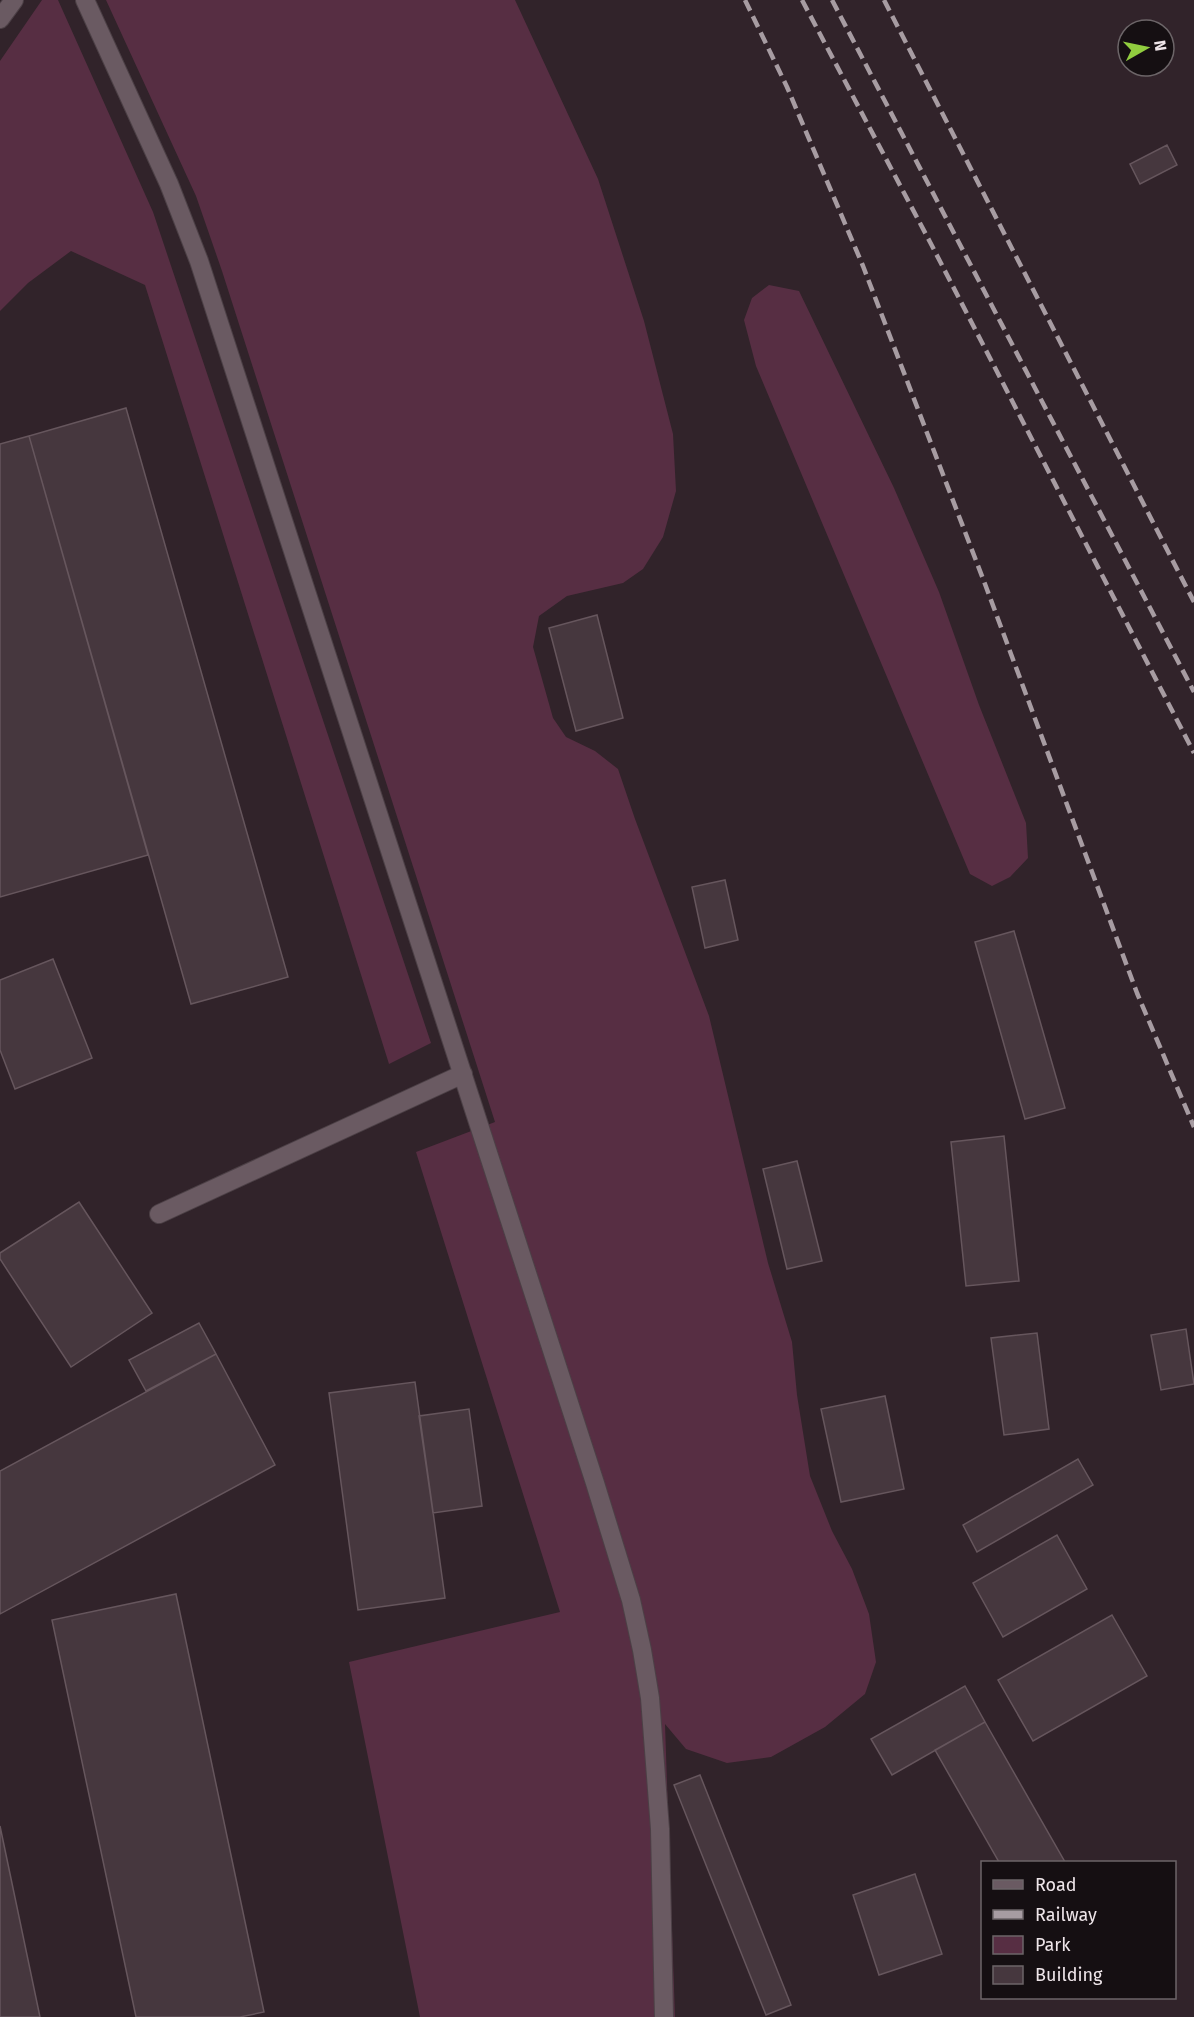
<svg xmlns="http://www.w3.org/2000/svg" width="1194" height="2017" viewBox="0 0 1194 2017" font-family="'Fira Sans',sans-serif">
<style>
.green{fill:#572e43}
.building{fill:#46373e;stroke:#66565d;stroke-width:1.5}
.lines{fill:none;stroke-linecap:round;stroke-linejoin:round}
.minor-casing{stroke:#4c4046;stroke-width:20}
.minor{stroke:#6a5a62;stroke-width:18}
.rail{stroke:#a79ca2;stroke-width:4.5;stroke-dasharray:12 6;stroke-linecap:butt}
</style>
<rect width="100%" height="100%" fill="#31232a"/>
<path class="green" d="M42,0H58L153,212L431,1043L389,1064L145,285L71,251L28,283L0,311V61Z
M106,0H515L598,179L644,321L673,434L676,491L663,537L643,569L623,583L567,596L539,616L533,647L553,718L566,737L595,751L618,769L635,819L709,1016L768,1263L792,1342L797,1395L810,1476L832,1531L852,1569L869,1614L876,1662L865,1694L825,1727L771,1757L727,1763L686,1749L665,1724L675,2017H420L349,1662L560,1612L416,1152L495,1122L222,271L196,196Z
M769,285L799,291L894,488L939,592L979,705L1026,823L1028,858L1010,877L992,886L970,874L756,366L744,320L752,298Z"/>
<path class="building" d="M1167,145L1177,165L1140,184L1130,164Z
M126,408L288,977L191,1004L29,436Z
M29,436L148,855L0,897V444Z
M597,615L623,718L576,731L549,628Z
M725,880L738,940L705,948L692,887Z
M1014,931L1065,1108L1025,1119L975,942Z
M53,959L92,1058L15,1089L0,1050V980Z
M1004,1136L1019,1281L966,1286L951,1142Z
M797,1161L822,1261L787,1269L763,1169Z
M79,1202L152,1313L71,1367L0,1259V1253Z
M199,1323L216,1354L146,1391L129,1360Z
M1186,1329L1194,1384L1161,1390L1151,1335Z
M1037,1333L1049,1429L1004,1435L991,1338Z
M216,1354L275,1465L0,1614V1471Z
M415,1382L445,1598L358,1610L329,1393Z
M885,1396L904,1489L841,1502L821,1409Z
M469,1409L482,1506L433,1513L419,1416Z
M1078,1459L1093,1485L977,1552L963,1525Z
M1057,1535L1087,1589L1003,1637L973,1583Z
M176,1594L264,2012L240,2017H136L52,1620Z
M1112,1615L1147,1676L1033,1741L998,1680Z
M965,1686L985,1722L892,1775L871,1739Z
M985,1722L1065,1862H999L935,1750Z
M700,1775L791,2005L766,2015L674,1785Z
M0,1826L40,2017H0Z
M915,1874L942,1954L879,1975L853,1895Z"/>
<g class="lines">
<defs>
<path id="minor" d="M85,0L169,184L199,261L595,1483L631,1600L642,1650L650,1698L660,1829L664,2017
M0,19L14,0
M159,1214L463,1074"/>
</defs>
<use href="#minor" class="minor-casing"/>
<use href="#minor" class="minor"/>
<path class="rail" d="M745,0L787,87L863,266L985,584L1137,993L1194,1127
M802,0L930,242L1194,753
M832,0L1194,692
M884,0L1194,602"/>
</g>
<rect x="981" y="1861" width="195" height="138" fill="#150f12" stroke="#6c6568" stroke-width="1.5"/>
<rect x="993" y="1880" width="30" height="9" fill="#6a5a62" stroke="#6c6568" stroke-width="1.5"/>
<text x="1035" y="1891" font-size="18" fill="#eee5e9">Road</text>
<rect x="993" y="1910" width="30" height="9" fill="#a79ca2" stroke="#6c6568" stroke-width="1.5"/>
<text x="1035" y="1921" font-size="18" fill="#eee5e9">Railway</text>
<rect x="993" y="1936" width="30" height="18" fill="#572e43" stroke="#6c6568" stroke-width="1.5"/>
<text x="1035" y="1951" font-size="18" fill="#eee5e9">Park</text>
<rect x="993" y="1966" width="30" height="18" fill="#46373e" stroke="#6c6568" stroke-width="1.5"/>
<text x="1035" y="1981" font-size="18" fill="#eee5e9">Building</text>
<g transform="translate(1146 48) rotate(81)"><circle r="28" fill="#150f12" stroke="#6c6568" stroke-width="1.5"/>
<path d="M0-4.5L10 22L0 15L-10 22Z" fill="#91cd3f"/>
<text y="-9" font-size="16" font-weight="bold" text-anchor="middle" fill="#eee5e9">N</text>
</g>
</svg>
